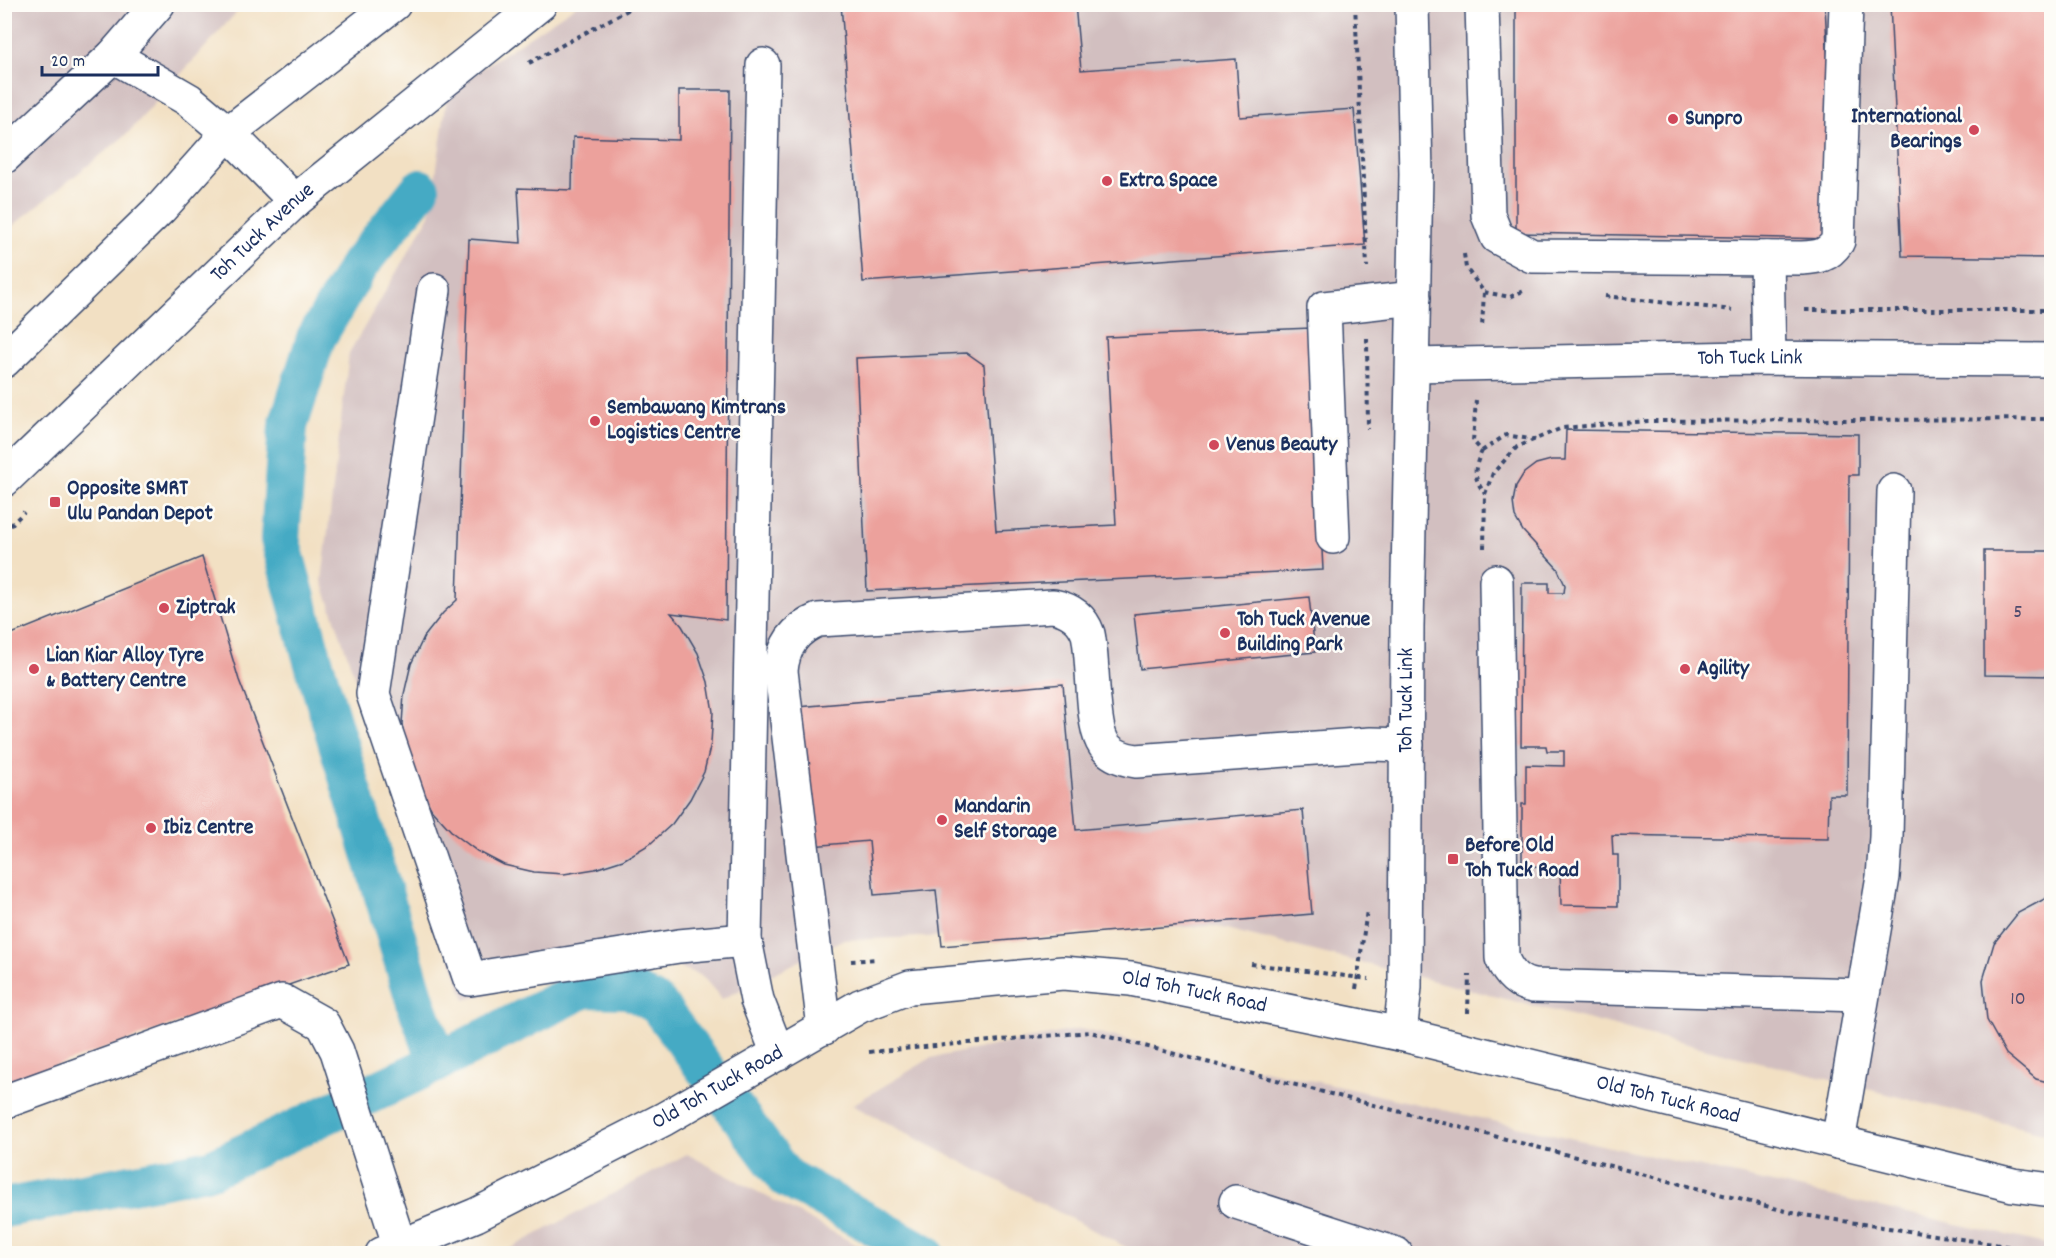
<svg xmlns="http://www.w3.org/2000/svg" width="2056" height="1258" viewBox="0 0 2056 1258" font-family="Dekko,sans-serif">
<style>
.industrial{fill:#d2bfc0}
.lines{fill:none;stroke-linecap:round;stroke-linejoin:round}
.canal{stroke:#44aac4;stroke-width:40}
.building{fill:#eca19c}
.minor-casing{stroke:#3b4a6d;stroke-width:36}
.major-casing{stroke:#3b4a6d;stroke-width:36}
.path{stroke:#3b4a6d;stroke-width:4;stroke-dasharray:4.5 4.5;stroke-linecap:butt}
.minor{stroke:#fff;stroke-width:33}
.major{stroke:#fff;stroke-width:33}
.poi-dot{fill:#d1495b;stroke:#fdfcf7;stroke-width:2}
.labels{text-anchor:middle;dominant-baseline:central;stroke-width:5;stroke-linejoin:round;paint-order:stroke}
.number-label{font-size:20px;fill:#4f4c6e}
.poi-label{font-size:22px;font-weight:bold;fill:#1b2f5e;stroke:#fdfcf7;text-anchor:start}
.street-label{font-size:22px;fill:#1b2f5e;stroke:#fdfcf7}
</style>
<rect width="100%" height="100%" fill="#fdfcf7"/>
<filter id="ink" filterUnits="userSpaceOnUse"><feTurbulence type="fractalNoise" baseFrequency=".0167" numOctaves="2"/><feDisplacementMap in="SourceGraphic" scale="12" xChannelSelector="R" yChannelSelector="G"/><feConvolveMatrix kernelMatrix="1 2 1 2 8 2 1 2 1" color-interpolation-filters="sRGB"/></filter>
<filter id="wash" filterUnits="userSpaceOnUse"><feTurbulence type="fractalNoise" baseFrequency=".008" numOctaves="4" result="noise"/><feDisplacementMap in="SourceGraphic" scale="24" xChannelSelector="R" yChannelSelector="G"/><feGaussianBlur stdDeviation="1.35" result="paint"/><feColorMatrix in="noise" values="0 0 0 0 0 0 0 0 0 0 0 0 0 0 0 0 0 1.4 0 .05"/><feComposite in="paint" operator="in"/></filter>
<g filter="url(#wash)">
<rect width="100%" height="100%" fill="#f2e0c3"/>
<path class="industrial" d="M5,5H243L127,134L5,232Z
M577,5H2051V1135L1214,926L842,940L722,999L702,976L640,952L465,1000L322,581L349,353L430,215L448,91Z
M1080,1029L2051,1245V1253H1137L852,1105L931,1058Z
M687,1154L872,1253H502Z"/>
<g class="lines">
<path class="canal" d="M420,189L359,265L316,338L288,426L280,539L312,657L417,1006L438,1062L585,988L629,989L658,1005L785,1177L925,1254
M4,1208L211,1169L438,1062"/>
</g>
<g id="blocks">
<path class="building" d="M841,4H1075L1081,70L1236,59L1240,117L1354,109L1365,245L863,282Z
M1516,4H1825L1836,239L1516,233Z
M1890,4H2052V258L1902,256Z
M679,90H730L726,620L671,613L682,626L698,653L708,682L713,712L711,743L704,772L690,799L672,824L650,844L623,860L595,869L564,874L534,872L504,865L477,851L453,833L432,810L417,784L406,755L402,724L404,694L411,664L424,637L443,613L457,600L469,239L521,243L518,188L572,190L573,137L679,140Z
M1311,328L1323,570L867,591L856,358L967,353L984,365L996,531L1116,525L1106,337Z
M1566,430L1858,434V475H1849L1847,795H1829L1828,839L1612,835L1613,855H1618V906L1561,905L1560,867L1522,866V804H1526V765L1564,766V751H1547L1546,746H1521L1522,583H1549V593H1564L1565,585L1557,568L1523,531L1515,517L1513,502L1516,486L1524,473L1536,464L1551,460H1565Z
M1984,551H2052V676L1984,675Z
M202,557L239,680L349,964L4,1084V637Z
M1309,597L1315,652L1140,669L1134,614Z
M1063,684L1076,830L1303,810L1312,914L942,946L936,890L874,895L869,841L811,846L798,707Z
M2052,895V1083L2036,1079L2006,1054L1987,1020L1983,980L1994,943L2018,913Z"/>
</g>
</g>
<g filter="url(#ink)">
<use href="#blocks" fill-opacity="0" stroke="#3b4a6d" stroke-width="1.5"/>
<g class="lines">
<defs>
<g id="minor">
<path d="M1482,4L1488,215L1497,237L1532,256L1802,258C1819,257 1828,256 1838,241L1846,4"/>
<path d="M113,56L189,100L228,133L295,201"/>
<path d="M763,65L745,940L757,1000L778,1054"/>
<path d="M4,157L113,56L158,4"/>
<path d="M1767,258L1769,358"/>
<path d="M434,290L373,694L470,979L679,946L745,940"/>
<path id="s1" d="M1414,365L1745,358L2052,360"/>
<path d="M1333,537L1324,308L1414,298"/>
<path d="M1496,581L1502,958C1508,973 1517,983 1533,986L1861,995"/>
<path d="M824,1028L781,671C783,646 795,629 818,620L1053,606C1069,609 1082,617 1088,634C1094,661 1091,720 1102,741C1108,754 1123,759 1136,761L1371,744L1407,745"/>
<path id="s2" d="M1400,1034L1405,987L1407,627L1416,174L1412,4"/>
<path d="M4,1102L282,1001L323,1024L337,1051L400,1247"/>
<path d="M1838,1142L1883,877L1886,837L1894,491"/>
<path d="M1236,1202L1396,1254"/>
<path id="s3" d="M382,1254L476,1215L664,1119L860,1006L910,987L1063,973L1131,979L1400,1034L2013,1185L2052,1190"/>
</g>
<g id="major">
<path d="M4,361L161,208L228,133L394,4"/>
<path id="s4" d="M4,480L295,201L540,4"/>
</g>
</defs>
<use href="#minor" class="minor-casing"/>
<use href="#major" class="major-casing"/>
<path class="path" d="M1355,4L1367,267
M529,63L639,4
M1464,254L1466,268L1484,292L1482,327
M1484,292L1510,297L1523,291
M1605,296L1732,310
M1805,310H2052
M1367,338L1368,429
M1476,400L1473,441L1482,451C1473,470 1473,477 1485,494
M1482,451L1506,435L1536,440
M4,532L24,512
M1484,548L1485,494L1493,473L1517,447L1562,428L1648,421L2052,419
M851,961L877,959
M1251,964L1369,979
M1356,989L1367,910
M1468,1013L1469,975
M869,1052L1090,1032L1797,1214L2052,1253"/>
<use href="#minor" class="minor"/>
<use href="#major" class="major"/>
</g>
</g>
<g class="poi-dot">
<circle cx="1673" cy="119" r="6"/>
<circle cx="1974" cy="130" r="6"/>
<circle cx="1107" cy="181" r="6"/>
<circle cx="595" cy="421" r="6"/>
<circle cx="1214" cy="445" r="6"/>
<rect x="49" y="496" width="12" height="12" rx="3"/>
<circle cx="164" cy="608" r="6"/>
<circle cx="1225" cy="633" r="6"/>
<circle cx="34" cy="669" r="6"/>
<circle cx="1685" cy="669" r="6"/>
<circle cx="942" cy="820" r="6"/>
<circle cx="151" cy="828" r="6"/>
<rect x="1447" y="853" width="12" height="12" rx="3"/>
</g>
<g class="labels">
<g class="number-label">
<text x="2018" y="613">5</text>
<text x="2018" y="1000">10</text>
</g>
<g class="poi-label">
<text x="1962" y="117" text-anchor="end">International<tspan x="1962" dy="25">Bearings</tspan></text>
<text x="1685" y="119">Sunpro</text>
<text x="1119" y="181">Extra Space</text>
<text x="607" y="408">Sembawang Kimtrans<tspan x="607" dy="25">Logistics Centre</tspan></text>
<text x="1226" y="445">Venus Beauty</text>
<text x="67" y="489">Opposite SMRT<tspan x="67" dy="25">Ulu Pandan Depot</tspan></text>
<text x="176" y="608">Ziptrak</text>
<text x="1237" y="620">Toh Tuck Avenue<tspan x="1237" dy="25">Building Park</tspan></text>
<text x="46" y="656">Lian Kiar Alloy Tyre<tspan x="46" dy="25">&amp; Battery Centre</tspan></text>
<text x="1697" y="669">Agility</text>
<text x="954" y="807">Mandarin<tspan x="954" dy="25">Self Storage</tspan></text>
<text x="163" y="828">Ibiz Centre</text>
<text x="1465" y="846">Before Old<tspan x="1465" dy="25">Toh Tuck Road</tspan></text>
</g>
<g class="street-label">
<text stroke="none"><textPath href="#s4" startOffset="358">Toh Tuck Avenue</textPath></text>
<text stroke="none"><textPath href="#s1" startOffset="336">Toh Tuck Link</textPath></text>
<text stroke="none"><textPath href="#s2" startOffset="334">Toh Tuck Link</textPath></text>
<text stroke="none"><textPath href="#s3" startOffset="879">Old Toh Tuck Road</textPath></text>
<text stroke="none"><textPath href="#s3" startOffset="375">Old Toh Tuck Road</textPath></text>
<text stroke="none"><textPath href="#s3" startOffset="1365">Old Toh Tuck Road</textPath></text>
</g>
</g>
<rect width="2056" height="1258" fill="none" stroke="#fdfcf7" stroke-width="24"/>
<path d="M42 66v9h116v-9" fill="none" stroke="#1b2f5e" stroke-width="3"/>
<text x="51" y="66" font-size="18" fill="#1b2f5e" stroke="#fdfcf7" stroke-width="4.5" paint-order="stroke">20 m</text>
</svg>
